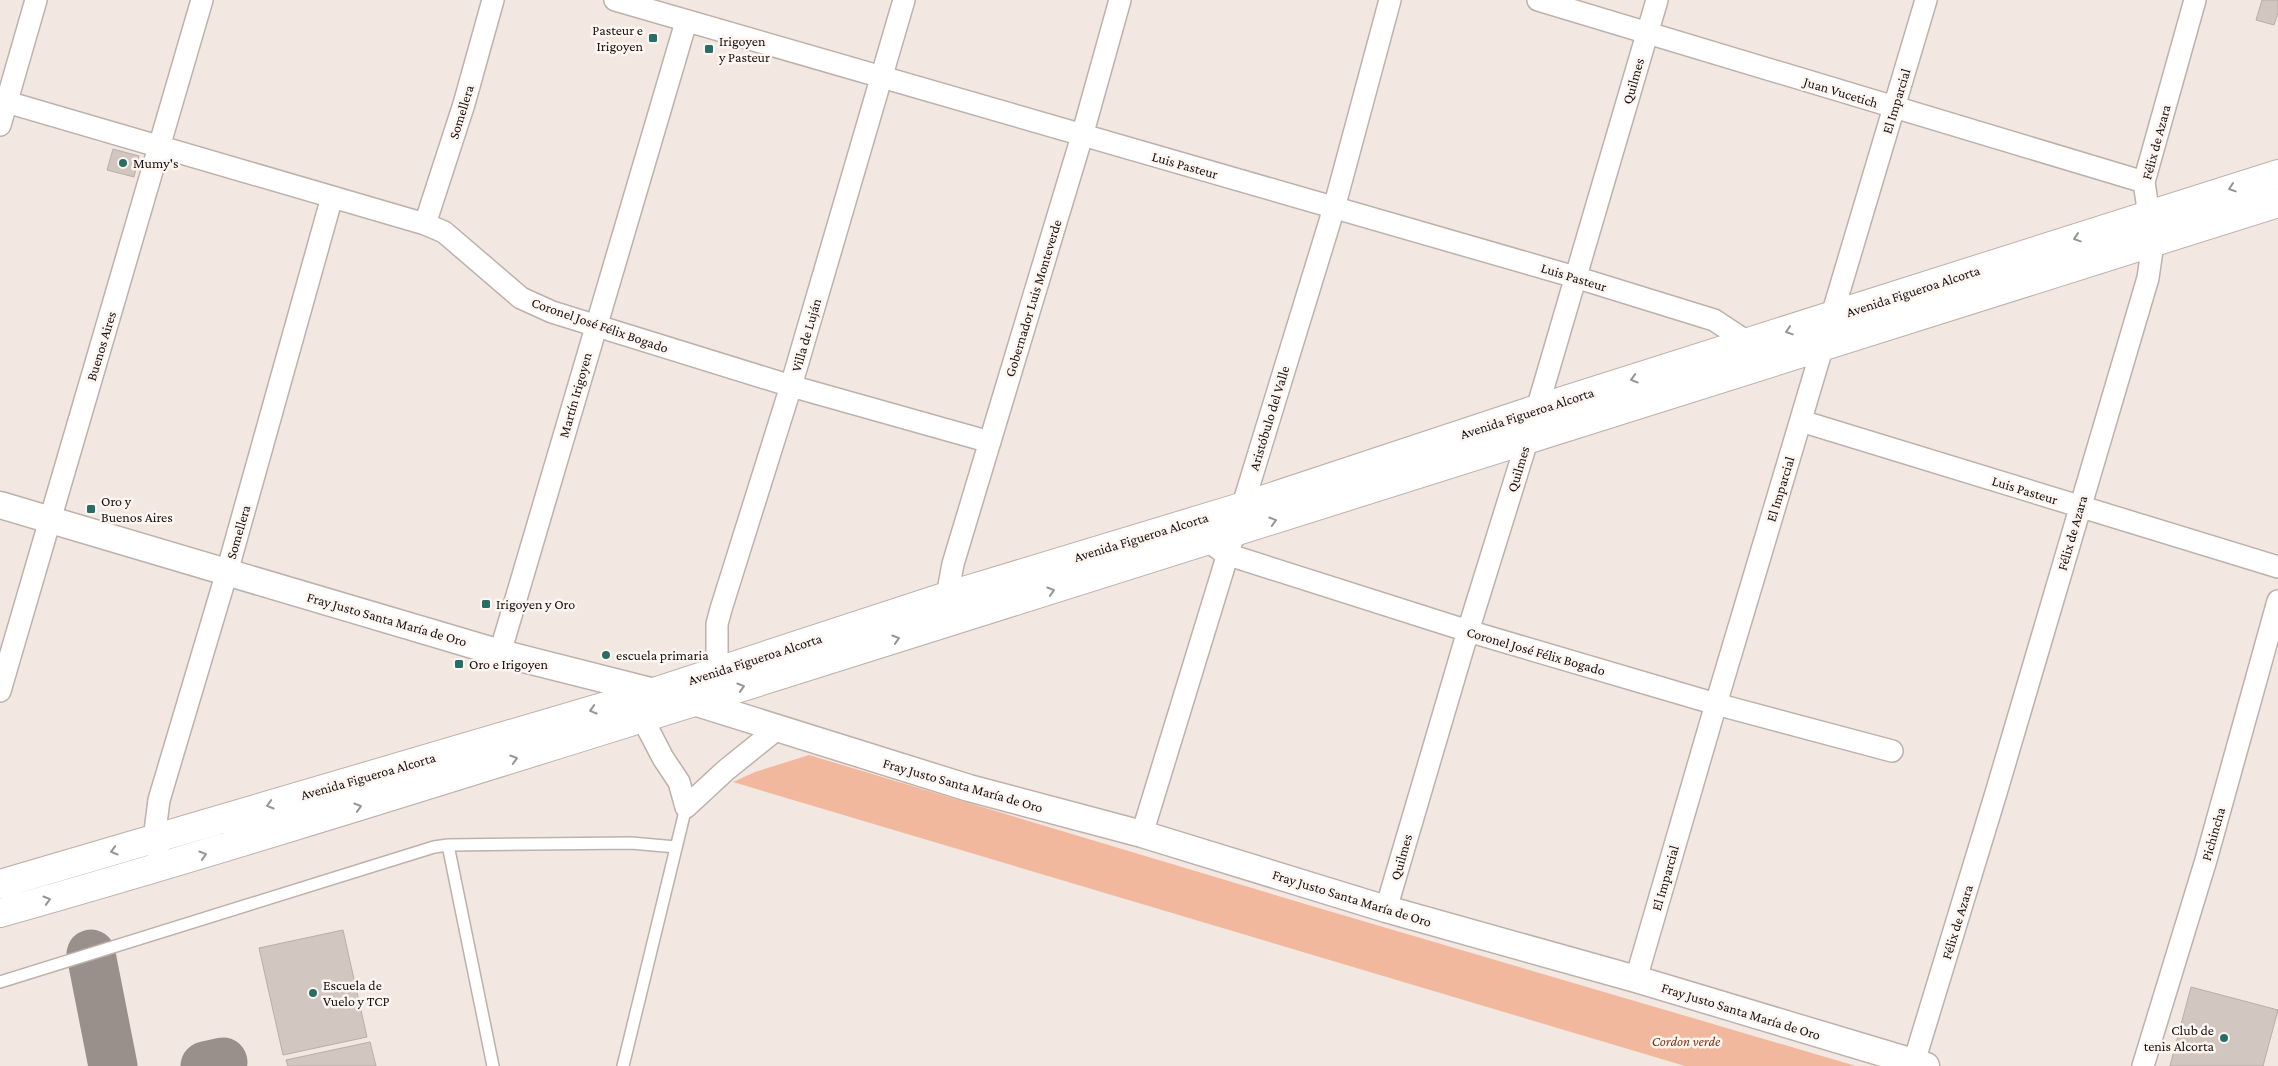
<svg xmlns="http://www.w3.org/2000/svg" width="2278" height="1066" viewBox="0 0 2278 1066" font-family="'Crimson Pro',serif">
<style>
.green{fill:#f2b89e}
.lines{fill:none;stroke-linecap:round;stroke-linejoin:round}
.taxiway{stroke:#99908c;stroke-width:49}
.building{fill:#d1c6c0;stroke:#b9ada8}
.service-casing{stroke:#bdb1ac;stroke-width:14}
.minor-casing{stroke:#bdb1ac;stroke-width:24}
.tertiary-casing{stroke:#bdb1ac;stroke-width:29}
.secondary-casing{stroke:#bdb1ac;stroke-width:30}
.service{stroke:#fff;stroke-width:11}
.minor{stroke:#fff;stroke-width:21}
.tertiary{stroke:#fff;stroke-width:26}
.secondary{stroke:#fff;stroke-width:28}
.oneway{stroke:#979594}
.poi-dot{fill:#276f66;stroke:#fef5f0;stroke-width:2}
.labels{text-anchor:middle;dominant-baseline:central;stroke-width:5;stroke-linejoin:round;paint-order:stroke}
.poi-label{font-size:14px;fill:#171312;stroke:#fef5f0;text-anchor:start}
.street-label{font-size:14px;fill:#171312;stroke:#fef5f0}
.park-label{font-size:14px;font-style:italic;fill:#783918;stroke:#fef5f0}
</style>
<rect width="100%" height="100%" fill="#f3e7e1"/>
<path class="green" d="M809,755L1305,904L1856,1066H1685L733,782L755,772Z"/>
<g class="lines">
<path class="taxiway" d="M91,954L113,1066
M205,1066L223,1062"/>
</g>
<path class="building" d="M2262,0H2278V13L2274,25L2256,20Z
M113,149L139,156L134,177L107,170Z
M343,930L367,1037L283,1055L259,948Z
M2191,987L2278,1010L2263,1066H2170Z
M370,1042L376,1066H288L286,1060Z"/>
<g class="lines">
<defs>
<path id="service" d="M448,845L493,1066
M0,982L434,847L448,845L631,843L676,847
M623,1066L686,807"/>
<path id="minor" d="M615,0L1575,277L1714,320L1749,343
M1538,0L2144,182
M0,100L425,224L444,232L521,298L552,312L791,386L990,442
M0,125L36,0
M425,224L464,104L493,0
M1801,421L2278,567
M1216,547L1226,554L1468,631L1716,704L1892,751
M947,596L953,564L1082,136L1120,0
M500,653L686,22
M717,671V624L721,609L791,386L904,0
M0,691L202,0
M635,704L663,758L679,782L686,807
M686,807L726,770L777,729
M1142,834L1334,208L1390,0
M163,867L154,839L159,800L227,572L332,197
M1386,909L1468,631L1537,409L1657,0
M1636,979L1716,704L1926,0
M1914,1062L1996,793L2148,278L2153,243L2144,182L2195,0
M2143,1066L2206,860L2278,601"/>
<path id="tertiary" d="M0,505L500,653L694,702L969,788L1142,834L1386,909L1636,979L1926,1066"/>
<path id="secondary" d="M0,884L657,691L947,596L1241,507L1537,409L2278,174
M0,913C258,840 513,758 768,679C1272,523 1775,363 2278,203"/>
</defs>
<use href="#service" class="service-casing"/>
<use href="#minor" class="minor-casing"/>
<use href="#tertiary" class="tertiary-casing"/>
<use href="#secondary" class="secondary-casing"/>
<use href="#service" class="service"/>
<use href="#minor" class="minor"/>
<use href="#tertiary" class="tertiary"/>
<use href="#secondary" class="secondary"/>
</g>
<defs><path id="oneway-chevron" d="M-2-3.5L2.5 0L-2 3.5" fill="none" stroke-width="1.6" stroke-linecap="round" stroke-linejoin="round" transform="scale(1.25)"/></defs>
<g class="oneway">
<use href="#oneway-chevron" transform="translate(2232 188) rotate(162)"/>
<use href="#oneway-chevron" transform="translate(2077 238) rotate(162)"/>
<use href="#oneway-chevron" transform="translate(1789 331) rotate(162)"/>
<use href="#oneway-chevron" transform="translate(1634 379) rotate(163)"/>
<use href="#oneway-chevron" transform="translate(1273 521) rotate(-17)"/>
<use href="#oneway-chevron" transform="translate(1051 591) rotate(-17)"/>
<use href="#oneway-chevron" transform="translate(896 639) rotate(-17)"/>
<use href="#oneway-chevron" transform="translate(741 687) rotate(-17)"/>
<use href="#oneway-chevron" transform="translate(593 710) rotate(164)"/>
<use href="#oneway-chevron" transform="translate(514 759) rotate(-17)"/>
<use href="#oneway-chevron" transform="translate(270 805) rotate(164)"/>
<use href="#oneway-chevron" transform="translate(358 807) rotate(-17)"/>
<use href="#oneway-chevron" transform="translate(114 851) rotate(164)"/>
<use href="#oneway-chevron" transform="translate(203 855) rotate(-17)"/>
<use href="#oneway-chevron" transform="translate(47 900) rotate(-16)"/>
</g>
<g class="poi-dot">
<rect x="648" y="33" width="10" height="10" rx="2.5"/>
<rect x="704" y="44" width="10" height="10" rx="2.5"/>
<circle cx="123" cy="163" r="5"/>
<rect x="86" y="504" width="10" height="10" rx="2.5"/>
<rect x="481" y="599" width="10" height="10" rx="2.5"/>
<circle cx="606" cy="655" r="5"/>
<rect x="454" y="659" width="10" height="10" rx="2.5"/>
<circle cx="313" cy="993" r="5"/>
<circle cx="2224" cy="1038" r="5"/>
</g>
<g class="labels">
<g class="poi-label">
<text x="643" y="30" text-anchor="end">Pasteur e<tspan x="643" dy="16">Irigoyen</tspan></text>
<text x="719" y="41">Irigoyen<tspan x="719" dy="16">y Pasteur</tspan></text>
<text x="133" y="163">Mumy's</text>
<text x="101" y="501">Oro y<tspan x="101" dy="16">Buenos Aires</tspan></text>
<text x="496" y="604">Irigoyen y Oro</text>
<text x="616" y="655">escuela primaria</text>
<text x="469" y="664">Oro e Irigoyen</text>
<text x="323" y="985">Escuela de<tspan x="323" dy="16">Vuelo y TCP</tspan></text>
<text x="2214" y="1030" text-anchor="end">Club de<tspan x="2214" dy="16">tenis Alcorta</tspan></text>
</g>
<g class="street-label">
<text transform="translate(1633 81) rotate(-74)">Quilmes</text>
<text transform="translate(1841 92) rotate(17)">Juan Vucetich</text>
<text transform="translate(1896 101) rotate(-73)">El Imparcial</text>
<text transform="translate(461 112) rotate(-73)">Somellera</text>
<text transform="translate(2156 142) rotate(-75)">Félix de Azara</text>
<text transform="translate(1185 165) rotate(16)">Luis Pasteur</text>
<text transform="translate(1574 277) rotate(17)">Luis Pasteur</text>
<text transform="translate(1913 291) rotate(-18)">Avenida Figueroa Alcorta</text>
<text transform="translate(1033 298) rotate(-73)">Gobernador Luis Monteverde</text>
<text transform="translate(600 325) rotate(19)">Coronel José Félix Bogado</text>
<text transform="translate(806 335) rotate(-74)">Villa de Luján</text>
<text transform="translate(101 346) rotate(-73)">Buenos Aires</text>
<text transform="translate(575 395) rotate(-74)">Martín Irigoyen</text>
<text transform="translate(1527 413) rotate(-18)">Avenida Figueroa Alcorta</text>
<text transform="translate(1269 418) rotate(-73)">Aristóbulo del Valle</text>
<text transform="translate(1518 469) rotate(-73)">Quilmes</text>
<text transform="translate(1780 489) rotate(-73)">El Imparcial</text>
<text transform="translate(2025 490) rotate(17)">Luis Pasteur</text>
<text transform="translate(238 532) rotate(-74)">Somellera</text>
<text transform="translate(2072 533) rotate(-74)">Félix de Azara</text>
<text transform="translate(1141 537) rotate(-17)">Avenida Figueroa Alcorta</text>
<text transform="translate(387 619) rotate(16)">Fray Justo Santa María de Oro</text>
<text transform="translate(1536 651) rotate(16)">Coronel José Félix Bogado</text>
<text transform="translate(755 659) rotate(-18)">Avenida Figueroa Alcorta</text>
<text transform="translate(368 776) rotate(-16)">Avenida Figueroa Alcorta</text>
<text transform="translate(963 785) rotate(16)">Fray Justo Santa María de Oro</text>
<text transform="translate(2213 834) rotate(-74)">Pichincha</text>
<text transform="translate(1401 857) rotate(-74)">Quilmes</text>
<text transform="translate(1665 878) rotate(-74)">El Imparcial</text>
<text transform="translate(1352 898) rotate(17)">Fray Justo Santa María de Oro</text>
<text transform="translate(1957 922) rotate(-73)">Félix de Azara</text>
<text transform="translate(1741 1011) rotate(17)">Fray Justo Santa María de Oro</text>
</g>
<g class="park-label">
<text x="1686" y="1041">Cordon verde</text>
</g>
</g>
</svg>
